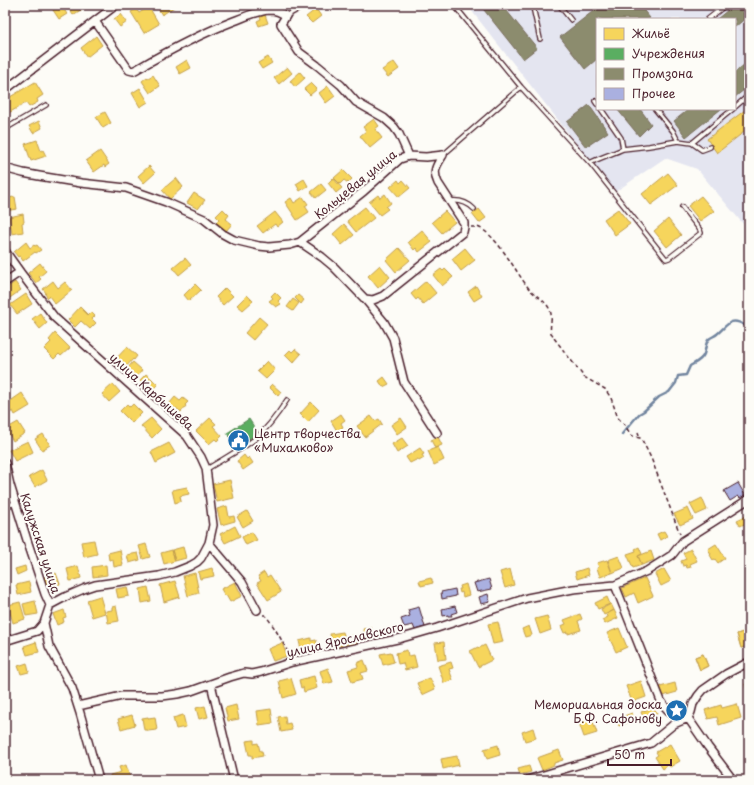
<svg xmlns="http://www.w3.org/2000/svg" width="754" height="785" viewBox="0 0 754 785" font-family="'Playpen Sans',sans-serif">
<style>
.built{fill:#e4e5f0;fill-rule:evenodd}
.homes{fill:#f6d55c;stroke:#c29e4d}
.public{fill:#5aae61;stroke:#558351}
.industry{fill:#8c8c6e;stroke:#786b5a}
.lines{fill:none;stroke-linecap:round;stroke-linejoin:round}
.stream{stroke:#72859f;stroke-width:2.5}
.building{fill:#aab0e0;stroke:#4a1f2b}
.service-casing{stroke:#4a1f2b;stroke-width:6}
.minor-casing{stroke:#4a1f2b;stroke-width:10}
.path{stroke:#4a1f2b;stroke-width:1.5;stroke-dasharray:4 3;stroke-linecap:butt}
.service{stroke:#fdfcf7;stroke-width:3.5}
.minor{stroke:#fdfcf7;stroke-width:7}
.labels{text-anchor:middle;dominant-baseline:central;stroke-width:4;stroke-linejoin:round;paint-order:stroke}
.street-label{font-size:12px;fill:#4a1f2b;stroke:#fdfcf7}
.poi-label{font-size:12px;fill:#4a1f2b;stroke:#fdfcf7;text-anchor:start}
</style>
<rect width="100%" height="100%" fill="#fdfcf7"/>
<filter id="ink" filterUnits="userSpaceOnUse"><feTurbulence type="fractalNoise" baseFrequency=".025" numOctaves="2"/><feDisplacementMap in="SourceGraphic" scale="8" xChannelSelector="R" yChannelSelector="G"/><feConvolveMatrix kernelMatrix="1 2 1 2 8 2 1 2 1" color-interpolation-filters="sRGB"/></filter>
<g filter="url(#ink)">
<path class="built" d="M467,5H749V231L697,169L665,158L615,192ZM597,19H735V109H597Z"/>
<path class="homes" d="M54,5H61L67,14L59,19L51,7Z
M64,5H83L85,7L73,15L67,6L65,8Z
M156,5H177L162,15Z
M149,7L159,24L144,33L131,12L136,9L139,13Z
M316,9L321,16L312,23L306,17Z
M121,14L127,22L120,27L114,19Z
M265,15L268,23L259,26L257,21L261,19L260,17Z
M96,36L102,45L87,57L81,48Z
M268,57L272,63L262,69L258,63Z
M187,60L191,68L180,74L176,67Z
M394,62L399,69L388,77L382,70Z
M287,67L292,73L279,84L274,78Z
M300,72L305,78L295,87L290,81Z
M153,75L160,86L150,93L142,81L147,77L148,78Z
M35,82L43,95L37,99L38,102L29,107L26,103L5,115V100Z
M311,83L317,89L310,95L304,89Z
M328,86L335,96L326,103L319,93Z
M140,88L148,102L140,107L132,93Z
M749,107V128L717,153L707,139Z
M105,112L111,123L103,128L96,117Z
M374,119L379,126L375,129L382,138L370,148L360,136L366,131L363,127Z
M39,121L42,128L33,133L29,126Z
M37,140L41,151L43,150L46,156L31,161L25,144Z
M100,151L109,164L105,167L104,165L94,172L86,161Z
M149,166L155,173L144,183L138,176Z
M343,170L352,179L348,183L344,180L340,184L334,178Z
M668,173L678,185L651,205L642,194Z
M176,178L183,187L170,199L162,190Z
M333,178L342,188L336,193L328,183Z
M304,179L308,186L300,191L296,184Z
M398,180L400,183L403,180L410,188L399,197L390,187Z
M321,184L326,190L316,198L311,192Z
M194,193L205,200L198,209L187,203Z
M385,194L391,203L386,207L388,209L380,215L369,202L378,195L380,198Z
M701,196L714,211L700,221L688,206Z
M15,197L17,209L5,211V198Z
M303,197L308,204L305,206L309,212L297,220L285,202L291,198L294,203Z
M365,207L374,218L356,232L347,221Z
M223,209L229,215L226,219L232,224L226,231L216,222L219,219L216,216Z
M479,209L486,218L479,223L472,214Z
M618,209L630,224L615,235L604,219Z
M445,211L455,222L442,233L432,222Z
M275,212L283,222L277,227L275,224L263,233L257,226Z
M23,214L24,222L22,223L23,232L12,234L9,217Z
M668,219L681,235L667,247L654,231Z
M344,224L354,235L342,245L333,234Z
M422,230L432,242L419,252L416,248L414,250L408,242Z
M26,242L30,248L34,245L35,246L37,245L41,250L36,253L35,252L23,261L20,256L18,257L14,252Z
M399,248L410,260L396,272L386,260Z
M465,248L475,260L461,271L452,259Z
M185,258L191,265L179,275L173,268Z
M40,263L46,271L39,277L41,279L36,283L28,273Z
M380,265L390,277L378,288L368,276Z
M441,269L443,271L445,269L453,277L442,286L433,275Z
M53,281L58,288L65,282L72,290L55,304L49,296L48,298L45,294L46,293L43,289Z
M426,281L436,293L423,304L418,298L416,300L411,294Z
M15,282L21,290L7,300L5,297V289Z
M195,284L201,290L189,301L184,295Z
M476,286L482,296L474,301L468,292Z
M225,288L233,296L223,305L216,297Z
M275,292L281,298L278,301L281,304L276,307L269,301L273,298L271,296Z
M26,294L32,304L17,314L10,305Z
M247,295L253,301L243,310L237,305Z
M298,295L304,300L301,304L295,298Z
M293,299L299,303L293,311L287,307Z
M80,307L88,315L91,312L95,316L92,319L96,323L90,329L81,321L75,327L68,320Z
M40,313L47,323L40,329L32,319Z
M259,317L267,324L253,340L245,333Z
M55,333L70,348L61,356L59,354L54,359L44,349L51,342L49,340Z
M127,347L137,356L134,360L133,359L125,368H126L124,371L113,362Z
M295,349L301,354L293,363L285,355L290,350L292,352Z
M267,361L275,370L266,379L257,371Z
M133,362L142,370L135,380L125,371Z
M146,374L152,379L146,385L140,380Z
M384,377L389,384L383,387L379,381Z
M152,379L158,385L149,394L142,388L145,385L146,386Z
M113,384L120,392L109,402L102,394Z
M272,384L281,392L278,396L269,387Z
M22,393L30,406L15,415L13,411L8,414L5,408L10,405L9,402Z
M175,397L180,401L183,398L188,402L185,405L186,406L181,412L176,408L175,410L169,404Z
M311,402L319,410L308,422L300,414Z
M127,404L130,407L133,404L142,413L132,423L120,411Z
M341,414L345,420L341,423L343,427L337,431L331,421Z
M371,416L375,421L379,419L382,424L365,437L357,426Z
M151,418L161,429L152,438L141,426Z
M210,418L216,424L213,426L222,436L217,441L215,439L209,444L196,431Z
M401,418L407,427L397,434L391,425Z
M18,422L25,433L13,441L6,429Z
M43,434L50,445L42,450L35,439Z
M438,437L442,445L435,448L431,440Z
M402,438L408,446L397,453L392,444Z
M28,441L33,452L15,461L9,450Z
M169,443L175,453L156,463L151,452Z
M438,447L444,460L434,465L428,451Z
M420,448L424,454L422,455L424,458L419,461L418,459L410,463L406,457Z
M244,455L247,459L249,457L253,463L243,470L237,461Z
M42,470L47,480L35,487L29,477Z
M230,480L234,498L217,502L213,484Z
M187,487L189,494L180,496L181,501L175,503L172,490Z
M702,498L707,510L696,515L690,504Z
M227,506L229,517L234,516L235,521L221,525L217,509Z
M688,508L693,519L680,525L674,514Z
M247,511L253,521L243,527L237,517Z
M748,515L749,518V522L740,526L737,520Z
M235,526L240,536L225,543L220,534Z
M664,531L667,536L660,540L657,534Z
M252,532L257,540L246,545L242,537Z
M94,540L97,554L84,557L81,542Z
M146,544L150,557L143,559L139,546Z
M716,544L725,558L718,563L715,559L713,560L710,555L711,554L708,549Z
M183,547L186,558L175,561L172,550Z
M639,547L642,554L638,556L642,565L633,568L627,554L636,551L635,549Z
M691,549L697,561L690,564L691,567L687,568L686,565L683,566L681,561L686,559L683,553Z
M120,550L123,565L114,567L113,559L109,560L108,553Z
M172,550L175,561L164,564L161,553Z
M651,551L654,560L642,565L638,556Z
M138,553L140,560L129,563L127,555Z
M619,556L624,568L612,573L608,560Z
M607,560L612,573L600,577L597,568L599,567L597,563Z
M106,565L107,575L93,577L92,567Z
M25,566L26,571L17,575L15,569Z
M78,566L81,578L70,581L67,569Z
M212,568L214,576L200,579L198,572Z
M587,568L589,575L577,579L575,572Z
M510,569L514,585L505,588L500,572Z
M664,569L671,581L661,586L655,574Z
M264,572L267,577L270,575L281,592L268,600L257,583L261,581L258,576Z
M56,573L60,584L53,587L52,584L45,586L42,578Z
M195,573L199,593L188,596L183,576Z
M431,578L433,583L421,586L419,581Z
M645,578L653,596L638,603L634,593L626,597L622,588Z
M175,581L180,597L164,602L160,585Z
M29,582L31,592L18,595L16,585Z
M235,582L242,596L230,602L226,595L225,596L221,589Z
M466,584L469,595L463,597L462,592L460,593L459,589H461L460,586Z
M127,587L129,596L118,598L116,589Z
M148,587L151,601L142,603L140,589Z
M100,596L105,613L92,617L87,600Z
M607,597L610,604L598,609L595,603Z
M35,601L38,614L26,616L23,604Z
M20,602L25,619L13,623L8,605Z
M611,604L614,610L604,615L601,609Z
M116,606L119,621L108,623L106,611L112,610V607Z
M64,610L66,617L63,618L64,622L57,625L53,614Z
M614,610L618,618L605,624L602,620L608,617L607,614Z
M580,614L582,619L578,621L581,630L568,634V632L564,633L561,626L566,624L564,620Z
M547,616L551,630L540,634L535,619Z
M498,622L503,642L493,644L488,624Z
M529,626L532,635L525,637L522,629Z
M371,627L373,636L365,638L363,629Z
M619,628L627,647L616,652L607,633Z
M749,630V646L741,648L737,634Z
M749,630V646L741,648L737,634Z
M343,632L345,638L355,635L357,642L333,647L330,634Z
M311,638V641L316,640L318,648L297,652V649H301L299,641Z
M36,642L39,652L27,655L24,646Z
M444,642L446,659L438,660L435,643Z
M282,643L287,656L273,661L268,649Z
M485,645L492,660L478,667L470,651L478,647L479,648Z
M407,650L408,656L414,655L417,667L405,670L403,663L398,664L396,653Z
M391,652L394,662L383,665L380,654Z
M703,654L708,666L700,670L695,657Z
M703,654L708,666L700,670L695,657Z
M364,660L368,671L361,673L363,679L352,682L348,670L358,667L357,663Z
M451,662L453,668L449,669L453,680L444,683L438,666Z
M27,663L29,672L21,674L18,666Z
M328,668L333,682L324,684L320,671Z
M314,676L317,688L304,692L303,687L301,688L299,680Z
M291,678L296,694L283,698L279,681Z
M430,678L435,689L422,695L417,683Z
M641,681L646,697L632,702L626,686Z
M675,683L677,692L663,696L660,687Z
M749,683V695H748L745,684Z
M737,704L741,718L719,725L717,717L708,719L705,710L721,705L722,708Z
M236,705L239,719L228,721L225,708Z
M205,706L208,717L199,719L196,708Z
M654,707L657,714L653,716L652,713L643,717L641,712Z
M271,709L273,723L259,725L257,711Z
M632,713L634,720L619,726L616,719Z
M132,715L135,725L121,729L118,719Z
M183,715L186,727L176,729L173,718Z
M285,716L286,724L290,723L292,730L281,732L278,717Z
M148,717V718L155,717L157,730L148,731V730H144L142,718Z
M592,719L597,733L584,737L579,723Z
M533,728L536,738L525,741L522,732Z
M254,740V744L258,743L260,751H262L263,756L252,758V755H249L246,741Z
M670,744L680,761L670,767L668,765L663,769L655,757L658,755L656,752Z
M498,745L500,755L487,759L484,749Z
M559,750L563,760L554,763V765L542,770L537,758Z
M457,756L459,765L443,769L441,759Z
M126,765L131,780H111L110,775L121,772L119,767Z
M529,766L531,772L520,775L518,769Z
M749,775V780H742L741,778Z"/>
<path class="public" d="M249,419L258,433L236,447L227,433Z"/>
<path class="industry" d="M480,5H502L537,48L523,59Z
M601,5H639L650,18L648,19H597V59L585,69L560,37Z
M639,5H650L643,10Z
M734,5H737L747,17L735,27V19H717Z
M749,61V86L735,97V72Z
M589,105L608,132L586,147L567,122Z
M617,109H640L651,124L639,136Z
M689,109H721L686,137L674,121Z"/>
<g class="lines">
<path class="stream" d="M622,434L639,414L644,411L659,397L669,392L676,383L678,376L686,375L690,366C695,363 702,360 704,354C706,349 705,343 709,339C711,337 715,336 717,334C727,326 730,316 744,325L749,323"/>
</g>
<path class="building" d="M738,483L745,495L740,498L738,496L730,501L724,491Z
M489,579L492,589L477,592L474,583Z
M455,589L456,596L442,599L441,592Z
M488,594L490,602L481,604L479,597Z
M455,606L457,612L451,614L452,616H448V615L443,616L442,609Z
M419,607L425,627L415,630L413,625L404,627L401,619L410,616L408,610Z"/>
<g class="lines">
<defs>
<path id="service" d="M454,5L521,87L590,163L666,259L669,258L701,233L700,230L682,207
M531,5L533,7L540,39
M559,5L571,20
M286,16L306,5
M708,19L726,5
M595,101L597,104
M735,107L749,95
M655,109L673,131L678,141
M5,129L46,105
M710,147L702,150L692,143L733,109
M623,149L649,146L678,141L692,143
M443,155L521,87
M590,163C601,157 612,154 623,149L621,138L601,109
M451,201C460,200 467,202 474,209
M207,469C223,459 240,450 255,439C268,428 278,414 287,400
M5,506L16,503"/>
<path id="minor" d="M95,21L129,70L133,71L137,69C168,51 200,34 234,21C245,17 257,11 269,10C275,10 281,12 286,16L281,24L299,52L318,66L341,85L356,102L384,118L394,127L399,134L409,156
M5,90L116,5
M5,167L8,169L23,173L39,176L81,183L126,188L166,202L204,219L223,234L234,240L259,246L269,247L290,245L300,242L364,191L400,159L409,156L426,157L443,155
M300,242L322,257L334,267L365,299L384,322L393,338L404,382L437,433
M5,251L20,272L55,318L187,436L201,457L206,468L213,525L209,543L201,558L197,562L190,566L175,572L159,576L95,585L86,588L65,597L50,605L44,623L37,631L5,641
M5,282L20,272
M365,299L373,300L383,296L463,232L464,227V223L438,183C432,170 437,165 443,155
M5,463L10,485L27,540L45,594L50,605
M209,543L242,582L257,610
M615,585L661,701C668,712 674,717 688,718L708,747L733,780
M44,623L49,646L72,688L80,713L99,780
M211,684L234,780
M78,706L122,696H162L177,694L191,691L230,677L244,673L252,674L261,672L292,662L402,638L437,628L527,598L573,589L615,585L647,571L672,555L683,541L749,499
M527,780L651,743L674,724L688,718L691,712L693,704L698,696L703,690L726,674L749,662"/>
</defs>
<use href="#service" class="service-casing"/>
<use href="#minor" class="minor-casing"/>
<path class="path" d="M471,227C473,227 475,227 477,227C495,232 516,272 527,286C533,295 544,299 549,308C554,318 549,324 551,333C552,333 554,338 554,338L584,377L605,389L611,398L618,418L624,424L631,435L635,437L640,438L642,440L651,458L680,534
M638,432L640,438
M263,615H265C275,627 282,641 290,656"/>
<use href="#service" class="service"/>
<use href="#minor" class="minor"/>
</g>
</g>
<defs>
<symbol id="civic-disc" viewBox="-11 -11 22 22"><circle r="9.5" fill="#1f6fb2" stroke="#fdfcf7"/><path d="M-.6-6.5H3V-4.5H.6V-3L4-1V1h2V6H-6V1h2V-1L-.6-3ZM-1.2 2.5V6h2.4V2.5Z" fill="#fff"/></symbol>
<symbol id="sight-disc" viewBox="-11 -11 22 22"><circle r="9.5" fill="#1f6fb2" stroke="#fdfcf7"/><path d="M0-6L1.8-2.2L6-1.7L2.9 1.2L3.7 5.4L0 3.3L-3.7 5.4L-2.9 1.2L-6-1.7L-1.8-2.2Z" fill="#fff"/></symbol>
</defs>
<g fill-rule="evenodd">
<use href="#civic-disc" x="226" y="428" width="25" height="25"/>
<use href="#sight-disc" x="664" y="698" width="25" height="25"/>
</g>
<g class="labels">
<g class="street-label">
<text transform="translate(355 184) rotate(-39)">Кольцевая улица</text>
<text transform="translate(152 391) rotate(42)">улица Карбышева</text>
<text transform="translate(41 543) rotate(72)">Калужская улица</text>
<text transform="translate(345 639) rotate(-13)">улица Ярославского</text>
</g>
<g class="poi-label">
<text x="254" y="433">Центр творчества<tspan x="254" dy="14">«Михалково»</tspan></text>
<text x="662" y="704" text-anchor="end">Мемориальная доска<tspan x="662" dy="14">Б.Ф. Сафонову</tspan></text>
</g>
</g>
<rect width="754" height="785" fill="none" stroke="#fdfcf7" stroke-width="20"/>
<rect x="10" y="10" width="734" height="765" fill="none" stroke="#4a1f2b" stroke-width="1.5" filter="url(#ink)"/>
<rect x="596" y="18" width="140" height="92" fill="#fdfcf7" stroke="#b5a4a5"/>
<rect x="604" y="28" width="20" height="12" fill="#f6d55c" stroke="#b5a4a5"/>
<text x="632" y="38" font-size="12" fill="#4a1f2b">Жильё</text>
<rect x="604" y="48" width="20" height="12" fill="#5aae61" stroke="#b5a4a5"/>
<text x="632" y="58" font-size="12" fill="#4a1f2b">Учреждения</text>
<rect x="604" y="68" width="20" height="12" fill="#8c8c6e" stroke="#b5a4a5"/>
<text x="632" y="78" font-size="12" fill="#4a1f2b">Промзона</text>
<rect x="604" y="88" width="20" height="12" fill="#aab0e0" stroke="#b5a4a5"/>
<text x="632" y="98" font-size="12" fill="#4a1f2b">Прочее</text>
<path d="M608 759v6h63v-6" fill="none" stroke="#4a1f2b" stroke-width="2"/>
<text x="614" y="759" font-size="12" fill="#4a1f2b" stroke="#fdfcf7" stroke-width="3" paint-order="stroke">50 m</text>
</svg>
